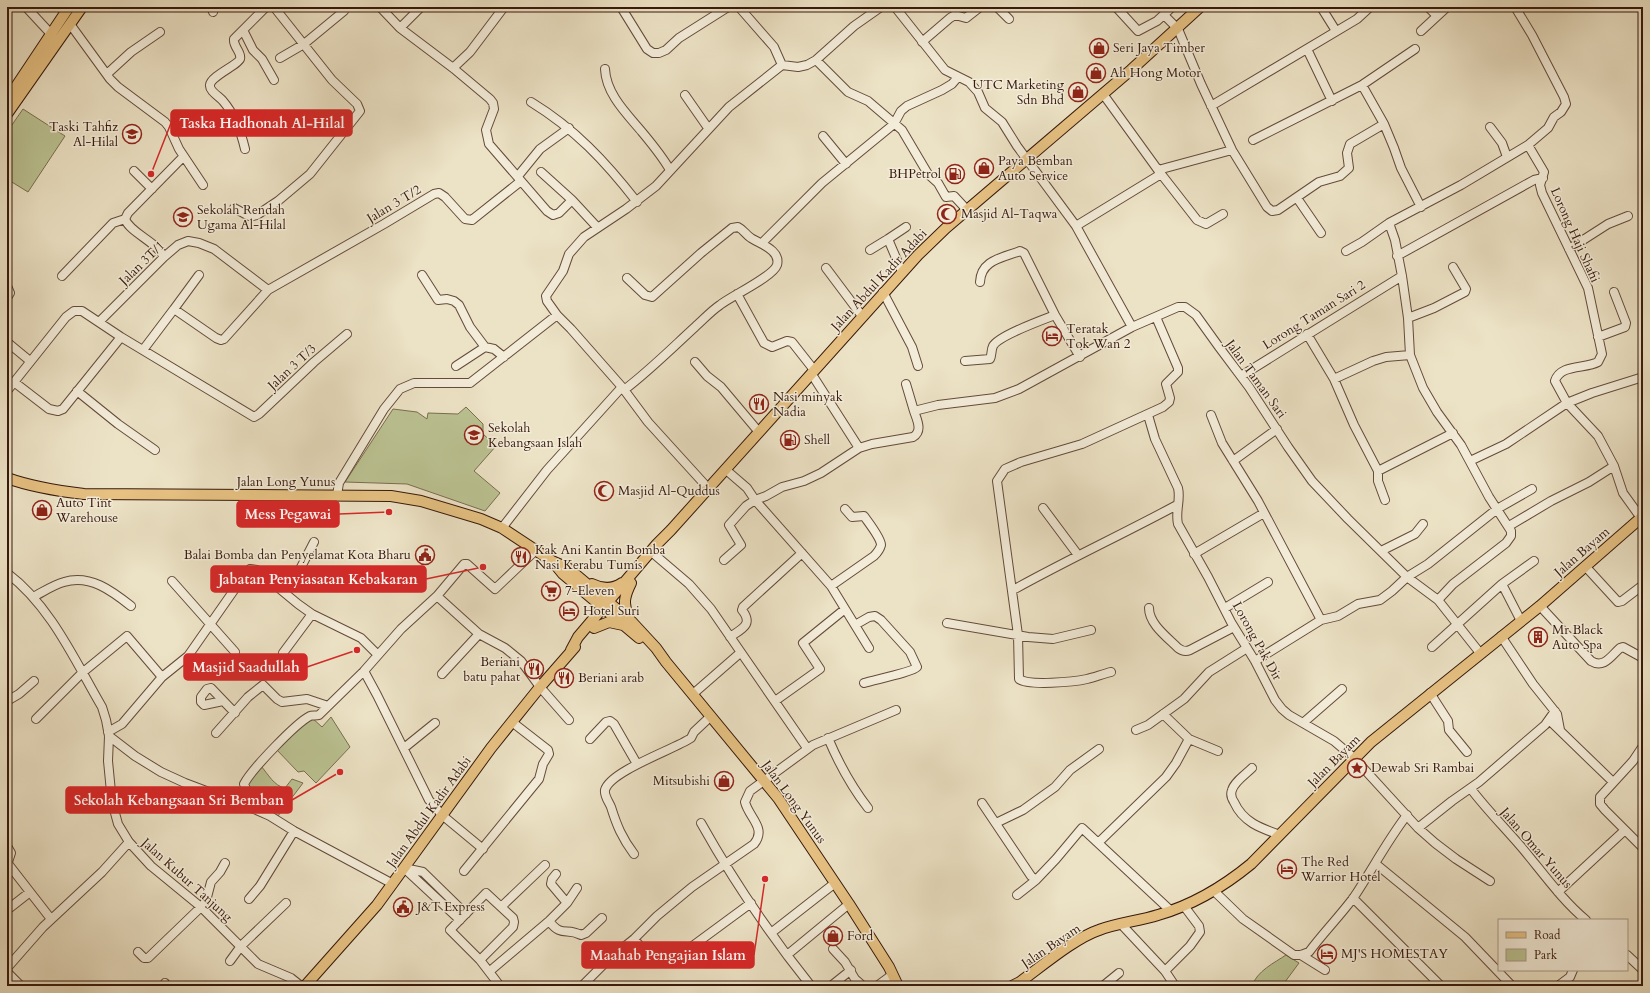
<svg xmlns="http://www.w3.org/2000/svg" width="1650" height="993" viewBox="0 0 1650 993" font-family="Cardo,serif">
<style>
.green{fill:#bbc292;stroke:#796e4f}
.lines{fill:none;stroke-linecap:round;stroke-linejoin:round}
.minor-casing{stroke:#644b3a;stroke-width:10}
.major-casing{stroke:#37190c;stroke-width:12}
.minor{stroke:#f3ecd9;stroke-width:8}
.major{stroke:#e6c182;stroke-width:10}
.labels{text-anchor:middle;dominant-baseline:central;stroke-width:3;stroke-linejoin:round;paint-order:stroke}
.poi-label{font-size:13px;fill:#37190c;stroke:#f3ecd9;text-anchor:start}
.street-label{font-size:13px;fill:#37190c;stroke:#f3ecd9}
.leader{fill:none;stroke:#d62828;stroke-width:1.5}
.callout-dot{fill:#d62828;stroke:#f3ecd9;stroke-width:1.5}
.callout{fill:#d62828;stroke:#d62828;stroke-width:1.5}
.callout-label{font-size:14px;text-anchor:middle;font-weight:bold;fill:#fff}
</style>
<rect width="100%" height="100%" fill="#ece2c5"/>
<filter id="stains"><feTurbulence type="fractalNoise" baseFrequency=".005" numOctaves="4"/><feColorMatrix values="0 0 0 0 .2 0 0 0 0 .09 0 0 0 0 .02 0 0 0 .5 -.17"/></filter>
<radialGradient id="worn" r=".72"><stop offset=".6" stop-color="#630" stop-opacity="0"/><stop offset="1" stop-color="#630" stop-opacity=".3"/></radialGradient>
<path class="green" d="M23,109L65,136L28,192L7,179V132Z
M466,407L483,424V434L496,446L474,471L500,493L485,511L407,484L345,482L393,409L417,412L427,419L428,413L458,414Z
M311,717L322,727L331,717L350,747L316,783L304,771L298,772L276,749Z
M261,766C268,774 274,786 285,788L292,779L303,783L278,816C264,809 250,801 246,785Z
M1286,955L1299,963L1282,986H1252C1257,971 1274,963 1286,955Z"/>
<g class="lines">
<defs>
<path id="minor" d="M26,7L51,34
M211,7L213,12
M380,7L400,28L453,68L490,99L493,103L494,109L486,130L489,144L547,211L553,215L559,213L572,200
M621,7L647,49L653,53H659L666,50L679,38L728,7
M739,7L774,47L782,65
M895,7L945,70L969,82L978,92L985,108L1002,122L1017,146L1076,226L1132,327
M997,7L1009,19
M1116,7L1138,31L1157,21L1172,7
M1321,7L1336,31
M1428,7L1437,16
M1164,15L1178,29L1201,84L1232,150L1267,207L1272,211L1278,210L1319,182L1340,176L1349,168L1347,153L1350,144L1384,124
M70,24L110,79L118,87L165,122L169,127L179,149L203,185
M400,28L421,7
M243,30L253,50L262,59L274,80
M1421,31L1447,7
M922,42L950,18L955,15L966,18L980,7
M1307,49L1332,101
M280,58L304,44L344,11
M816,60L848,92L868,101L902,130L928,174L938,183L946,197L954,196L967,210
M453,68L470,52L504,7
M605,69C606,94 627,114 642,132C652,144 662,156 670,170
M107,74L131,52L160,32
M1362,85L1384,124L1394,148L1401,168L1421,207
M1103,94L1158,170L1197,220L1206,224L1223,214
M685,95L708,128
M531,102C575,129 605,161 637,202
M1211,106L1357,19L1370,7
M1490,127L1502,143L1507,157
M823,136L846,164
M1253,140L1362,85L1415,49
M1528,145L1544,172L1540,185L1542,193L1588,288L1602,354L1598,362C1585,369 1560,364 1555,381L1567,403L1598,436L1614,466L1623,493L1641,518
M245,149C241,132 235,115 223,101C220,97 209,91 210,85C211,76 238,65 240,59C242,52 233,47 234,39L266,7
M1158,170L1232,150
M134,171L152,189
M541,172L572,200L597,227
M518,176L540,149L569,128
M1297,198L1321,233
M234,208L249,216H253L257,215L278,201L310,174L360,111L357,104L332,80L274,7
M125,219L128,213L183,157
M125,219C130,233 156,241 164,257
M1389,223L1395,240L1402,276L1408,318L1410,355L1423,388L1437,412L1461,445L1489,497L1511,531V536L1506,543L1453,584L1438,600
M1076,226L1161,174
M888,239L906,227
M762,243L822,183L894,124L901,111L907,106L942,90L952,84L958,77
M1569,249L1608,224L1628,216
M870,250L888,239L902,272
M1346,251L1362,242L1389,223L1461,185L1528,145L1548,128L1554,117L1561,112L1566,104L1564,97L1532,35L1515,7
M1397,256L1534,180L1543,178
M826,268L862,316
M422,275L438,300L447,299L454,301L459,305L470,327L485,347
M62,276L113,223L125,219
M980,282C981,260 1002,258 1020,251L1024,253L1055,315L1080,357
M7,286L10,293L7,298
M883,292L912,347L918,366
M737,294L764,343L772,347L787,341L792,342L814,370
M174,309L199,275
M557,315L547,301L546,296L563,271L569,254L584,237L626,209L656,186L729,107L782,65L798,67L807,65L816,60L854,26L881,7
M1408,318L1434,308L1465,292L1466,289L1453,267
M99,322L164,257L178,245L188,241L199,243L214,249L268,290
M1307,334L1334,379L1354,425L1378,471V481L1385,500
M1598,337L1625,327L1626,323L1614,292
M7,342L30,361
M143,350L174,309L216,338L221,340L224,339L268,290L384,224L434,194L439,193L445,197L465,219L472,220L521,181
M965,361L990,359C992,355 991,350 993,346C998,336 1042,320 1055,315
M695,362L707,376L721,387L758,431
M456,366L485,347L494,349L504,357
M811,373L859,448
M1241,376L1402,276
M1334,379L1373,361L1386,357L1410,355
M14,382L49,409L58,411L63,409L121,337
M906,384L914,411
M624,390C649,371 671,349 695,327C703,320 711,311 720,305C731,296 773,277 777,265C781,250 760,244 751,238C746,235 744,230 738,227L732,228L701,253L652,297L645,295L627,278
M7,391L66,317L74,311H82L121,337L254,417L259,414L314,362L347,334
M77,391L118,424L155,450
M1148,415L1155,439L1178,488C1181,500 1175,511 1178,524L1208,577L1231,622L1255,661L1275,700L1282,709L1289,715L1334,741L1354,758L1418,828L1435,843L1456,859L1490,881
M1211,415L1222,443L1258,501L1321,620
M1233,461L1277,429
M1470,461L1506,444L1567,403L1592,393L1643,377
M725,469L747,488L755,500L831,586L869,648
M1378,471L1453,433
M337,495L339,483L384,409L400,389L414,383H470L557,315L571,329L622,387L648,422L708,488
M1043,508L1078,555
M1509,526L1551,501L1589,482L1614,466
M502,528L547,470L622,387
M1381,551L1415,534L1423,524
M1194,554L1264,513
M655,555L689,584L711,609L807,748
M724,560L741,545L729,525L746,506L755,500L766,496L782,487L804,481L821,473L859,448L872,444L913,437C923,431 917,420 914,411L938,405L995,398L1019,389L1132,327L1178,307H1185L1196,315L1219,347L1249,387L1288,447L1312,481L1348,519L1407,577L1438,600L1480,653
M1585,566L1618,602L1622,601L1643,585
M7,573C51,606 75,661 102,707L106,720L109,736L108,761L112,802L118,824L129,842L151,866L201,907L258,964L291,978L301,986
M172,581L235,652
M1502,584L1521,621
M831,586L874,556C877,553 880,549 881,545C881,538 868,522 864,516L852,517L845,509
M1013,590C1067,560 1123,534 1177,505
M284,592L298,573L314,542
M437,596L479,634L505,648L521,661L540,687L569,720
M33,597C43,592 53,585 64,582C90,574 112,591 131,606
M1540,606L1591,661C1604,669 1611,656 1620,648L1623,647L1643,658
M1149,608C1149,624 1167,637 1178,648C1182,651 1185,652 1190,650L1234,627
M1225,608L1268,582
M947,623L1028,637L1053,639L1091,630
M855,625L869,617L875,616L881,620L910,652L917,667C913,672 873,680 864,683
M1501,636L1533,684L1557,714L1560,730
M730,637C741,629 754,625 742,610L743,607L802,553
M1432,647L1502,584L1534,561
M283,653L312,614
M1255,661L1321,620L1338,616L1358,604L1380,600L1392,591L1407,577L1428,564L1497,509L1532,489
M364,671L377,695L429,800L442,815L483,849
M1111,672C1103,674 1095,677 1087,679C1074,682 1028,686 1019,679L1018,635L997,481L1005,469L1021,462L1082,444L1163,407L1169,402L1170,398L1166,384L1178,372V368L1156,317
M442,674L479,634
M1430,693L1448,721L1449,730L1467,752
M693,694L740,653
M7,701L19,694L34,681
M223,701L204,705L201,702V697L207,689L211,688L235,713
M775,701L820,669L803,643L845,609
M1163,714L1189,739L1218,751
M36,719L82,673L127,636L162,677
M1549,720L1613,782
M1303,723L1342,689
M1136,730L1148,725L1184,699L1209,672L1247,648
M108,732L122,724L162,677L188,656L246,573L250,569L257,570L298,604L312,614L361,638L378,655
M216,733L248,697L263,685L277,699L282,702L307,699L328,706
M109,736L135,756L161,772L185,783L254,809L270,816L294,831L393,884
M828,738C839,764 851,786 868,808
M590,739L606,722L610,721L614,724L637,764
M1643,746L1633,761L1600,797V804L1605,810L1643,848
M404,748L435,723
M1252,768C1246,774 1234,782 1232,790C1230,795 1232,799 1234,802C1243,822 1260,828 1280,835
M1471,789C1487,810 1506,829 1523,849C1543,873 1562,900 1586,920
M982,803L1031,876L1036,880
M254,809L244,784C251,770 296,723 310,716C312,715 316,716 319,715L364,671L401,629L437,596L464,564H467L495,589L537,549
M701,823C733,880 770,935 811,986
M996,823L1023,810L1055,787L1070,770L1099,749
M1418,828L1452,801L1479,782L1545,725L1555,711
M1098,843L1166,777L1176,763L1189,739
M7,846L11,853L8,862L9,865L51,919
M634,854C622,838 617,826 611,807C609,802 604,796 605,790C610,771 675,749 691,738L694,732L711,716
M1376,864L1465,937L1512,986
M404,868L423,872L466,914
M404,868L460,920
M464,871L539,779L543,764L549,754L548,750L512,722
M1214,891L1243,919L1294,955H1301L1309,952C1323,933 1340,916 1354,897C1372,870 1387,841 1407,815
M1558,892L1625,830
M1017,895L1036,880L1056,859L1082,828L1171,911
M1353,898L1441,986
M249,899L260,886L294,831
M567,903L577,888
M501,907L545,865
M7,910L30,892
M549,921C562,938 566,927 581,935L586,933L602,918
M1121,924L1165,971L1175,986
M771,933L835,883
M634,939L651,959L655,960L667,952L673,956H679L751,903
M833,949L845,962L855,979L863,986
M138,952L144,958H148L201,907L206,901L211,882L220,872L225,863
M787,955L849,904
M1301,955L1325,970
M1627,955L1643,970
M480,960L513,927L514,922L513,918L486,893L450,930L480,960L500,986
M230,961L241,946L286,903
M7,968L43,927L102,872L129,842
M490,971L549,921L567,903L551,884L552,879L556,874
M1165,971L1190,946L1200,932L1199,926L1184,906
M7,972L21,986
M163,986L165,983
M582,986L608,960L634,939L657,916L692,887L754,844C767,828 749,818 745,802L750,791L813,745L896,710
M831,986L851,970
M877,986L892,975
M1103,986L1119,973
M1558,986L1570,977L1573,970"/>
<path id="major" d="M7,100L69,7
M7,114L82,7
M7,478C32,487 58,491 84,494L391,496L421,501L481,519L502,528L552,561L568,568L631,621L656,648L666,662L778,798L849,904L889,967L898,986
M554,563L563,574L639,638
M592,584C602,589 612,590 622,583
M629,617C622,604 625,595 631,583
M594,628L609,622L623,625
M571,650L578,637L657,544L671,530L918,255L946,228L1131,70L1200,7
M305,986L377,905L491,748L540,687L575,647
M1012,986L1020,982C1042,966 1075,938 1099,930C1118,923 1139,921 1158,915C1193,905 1223,887 1251,864L1371,742L1540,606L1643,516"/>
</defs>
<use href="#minor" class="minor-casing"/>
<use href="#major" class="major-casing"/>
<use href="#minor" class="minor"/>
<use href="#major" class="major"/>
</g>
<defs>
<symbol id="shop-ring" viewBox="-11 -11 22 22"><circle r="9.5" fill="#f3ecd9" stroke="#8f2418" stroke-width="1.5"/><path d="M-5-2.5h2.3a2.7 3.5 0 0 1 5.4 0H5L5.5 6h-11ZM-1.5-2.5h3a1.5 2.3 0 0 0-3 0Z" fill="#8f2418"/></symbol>
<symbol id="school-ring" viewBox="-11 -11 22 22"><circle r="9.5" fill="#f3ecd9" stroke="#8f2418" stroke-width="1.5"/><path d="M0-5L7-2L0 1L-7-2ZM-4 1L0 2.5L4 1V4Q0 6-4 4Z" fill="#8f2418"/></symbol>
<symbol id="fuel-ring" viewBox="-11 -11 22 22"><circle r="9.5" fill="#f3ecd9" stroke="#8f2418" stroke-width="1.5"/><path d="M-5.5-6h7V0h2V4h1.3V-2.5L3-4.5l.8-.8L6-3V5H2.5V1h-1V6h-7ZM-4.2-4.7v3.2H.2V-4.7Z" fill="#8f2418"/></symbol>
<symbol id="mosque-ring" viewBox="-11 -11 22 22"><circle r="9.5" fill="#f3ecd9" stroke="#8f2418" stroke-width="1.5"/><path d="M3.5-4.9A6 6 0 1 0 3.5 4.9A5 5 0 1 1 3.5-4.9Z" fill="#8f2418"/></symbol>
<symbol id="hotel-ring" viewBox="-11 -11 22 22"><circle r="9.5" fill="#f3ecd9" stroke="#8f2418" stroke-width="1.5"/><path d="M-6-4.5h1.5V1H6V5H4.5V3h-9V5H-6ZM-4 0a1.8 1.8 0 1 1 3.6 0ZM.5 0V-2.5h3Q6-2.5 6 0Z" fill="#8f2418"/></symbol>
<symbol id="restaurant-ring" viewBox="-11 -11 22 22"><circle r="9.5" fill="#f3ecd9" stroke="#8f2418" stroke-width="1.5"/><path d="M-5-6h1v4h1v-4h1v4h1v-4h1v5L-1.5 .5V6h-2V.5L-5-1ZM5-6V6H3V1.5H1.5Q1.5-4 5-6Z" fill="#8f2418"/></symbol>
<symbol id="civic-ring" viewBox="-11 -11 22 22"><circle r="9.5" fill="#f3ecd9" stroke="#8f2418" stroke-width="1.5"/><path d="M-.6-6.5H3V-4.5H.6V-3L4-1V1h2V6H-6V1h2V-1L-.6-3ZM-1.2 2.5V6h2.4V2.5Z" fill="#8f2418"/></symbol>
<symbol id="supermarket-ring" viewBox="-11 -11 22 22"><circle r="9.5" fill="#f3ecd9" stroke="#8f2418" stroke-width="1.5"/><path d="M-6-5.5h2.5l.6 2H6L4.5 2H-2.5L-4.4-4H-6ZM-1.5 3.2a1.3 1.3 0 1 0 .1 0ZM3 3.2a1.3 1.3 0 1 0 .1 0Z" fill="#8f2418"/></symbol>
<symbol id="building-ring" viewBox="-11 -11 22 22"><circle r="9.5" fill="#f3ecd9" stroke="#8f2418" stroke-width="1.5"/><path d="M-4-6H4V6H1V3H-1V6H-4ZM-2.5-4.3h1.7v1.8h-1.7ZM.8-4.3h1.7v1.8H.8ZM-2.5-1h1.7V.8h-1.7ZM.8-1h1.7V.8H.8Z" fill="#8f2418"/></symbol>
<symbol id="sight-ring" viewBox="-11 -11 22 22"><circle r="9.5" fill="#f3ecd9" stroke="#8f2418" stroke-width="1.5"/><path d="M0-6L1.8-2.2L6-1.7L2.9 1.2L3.7 5.4L0 3.3L-3.7 5.4L-2.9 1.2L-6-1.7L-1.8-2.2Z" fill="#8f2418"/></symbol>
</defs>
<g fill-rule="evenodd">
<use href="#shop-ring" x="1088" y="37" width="22" height="22"/>
<use href="#shop-ring" x="1085" y="62" width="22" height="22"/>
<use href="#shop-ring" x="1067" y="81" width="22" height="22"/>
<use href="#school-ring" x="121" y="123" width="22" height="22"/>
<use href="#shop-ring" x="973" y="157" width="22" height="22"/>
<use href="#fuel-ring" x="944" y="163" width="22" height="22"/>
<use href="#mosque-ring" x="936" y="203" width="22" height="22"/>
<use href="#school-ring" x="172" y="206" width="22" height="22"/>
<use href="#hotel-ring" x="1041" y="325" width="22" height="22"/>
<use href="#restaurant-ring" x="748" y="393" width="22" height="22"/>
<use href="#school-ring" x="463" y="424" width="22" height="22"/>
<use href="#fuel-ring" x="779" y="429" width="22" height="22"/>
<use href="#mosque-ring" x="593" y="480" width="22" height="22"/>
<use href="#shop-ring" x="31" y="499" width="22" height="22"/>
<use href="#civic-ring" x="414" y="544" width="22" height="22"/>
<use href="#restaurant-ring" x="510" y="546" width="22" height="22"/>
<use href="#supermarket-ring" x="540" y="580" width="22" height="22"/>
<use href="#hotel-ring" x="558" y="600" width="22" height="22"/>
<use href="#building-ring" x="1527" y="626" width="22" height="22"/>
<use href="#restaurant-ring" x="523" y="658" width="22" height="22"/>
<use href="#restaurant-ring" x="553" y="667" width="22" height="22"/>
<use href="#sight-ring" x="1346" y="757" width="22" height="22"/>
<use href="#shop-ring" x="713" y="770" width="22" height="22"/>
<use href="#hotel-ring" x="1276" y="858" width="22" height="22"/>
<use href="#civic-ring" x="392" y="896" width="22" height="22"/>
<use href="#shop-ring" x="822" y="925" width="22" height="22"/>
<use href="#hotel-ring" x="1316" y="943" width="22" height="22"/>
</g>
<g class="labels">
<g class="poi-label">
<text x="1113" y="48">Seri Jaya Timber</text>
<text x="1110" y="73">Ah Hong Motor</text>
<text x="1064" y="85" text-anchor="end">UTC Marketing<tspan x="1064" dy="15">Sdn Bhd</tspan></text>
<text x="118" y="127" text-anchor="end">Taski Tahfiz<tspan x="118" dy="15">Al-Hilal</tspan></text>
<text x="998" y="161">Paya Bemban<tspan x="998" dy="15">Auto Service</tspan></text>
<text x="941" y="174" text-anchor="end">BHPetrol</text>
<text x="197" y="210">Sekolah Rendah<tspan x="197" dy="15">Ugama Al-Hilal</tspan></text>
<text x="961" y="214">Masjid Al-Taqwa</text>
<text x="1066" y="329">Teratak<tspan x="1066" dy="15">Tok Wan 2</tspan></text>
<text x="773" y="397">Nasi minyak<tspan x="773" dy="15">Nadia</tspan></text>
<text x="488" y="428">Sekolah<tspan x="488" dy="15">Kebangsaan Islah</tspan></text>
<text x="804" y="440">Shell</text>
<text x="618" y="491">Masjid Al-Quddus</text>
<text x="56" y="503">Auto Tint<tspan x="56" dy="15">Warehouse</tspan></text>
<text x="535" y="550">Kak Ani Kantin Bomba<tspan x="535" dy="15">Nasi Kerabu Tumis</tspan></text>
<text x="411" y="555" text-anchor="end">Balai Bomba dan Penyelamat Kota Bharu</text>
<text x="565" y="591">7-Eleven</text>
<text x="583" y="611">Hotel Suri</text>
<text x="1552" y="630">Mr Black<tspan x="1552" dy="15">Auto Spa</tspan></text>
<text x="520" y="662" text-anchor="end">Beriani<tspan x="520" dy="15">batu pahat</tspan></text>
<text x="578" y="678">Beriani arab</text>
<text x="1371" y="768">Dewab Sri Rambai</text>
<text x="710" y="781" text-anchor="end">Mitsubishi</text>
<text x="1301" y="862">The Red<tspan x="1301" dy="15">Warrior Hotel</tspan></text>
<text x="417" y="907">J&amp;T Express</text>
<text x="847" y="936">Ford</text>
<text x="1341" y="954">MJ'S HOMESTAY</text>
</g>
<g class="street-label">
<text transform="translate(394 204) rotate(-31)">Jalan 3 T/2</text>
<text transform="translate(1575 235) rotate(66)">Lorong Haji Shafii</text>
<text transform="translate(142 263) rotate(-44)">Jalan 3T/1</text>
<text transform="translate(879 280) rotate(-47)">Jalan Abdul Kadir Adabi</text>
<text transform="translate(1314 315) rotate(-32)">Lorong Taman Sari 2</text>
<text transform="translate(292 367) rotate(-43)">Jalan 3 T/3</text>
<text transform="translate(1256 379) rotate(54)">Jalan Taman Sari</text>
<text x="286" y="482">Jalan Long Yunus</text>
<text transform="translate(1582 552) rotate(-41)">Jalan Bayam</text>
<text transform="translate(1257 641) rotate(61)">Lorong Pak Dir</text>
<text transform="translate(1334 761) rotate(-45)">Jalan Bayam</text>
<text transform="translate(794 802) rotate(54)">Jalan Long Yunus</text>
<text transform="translate(429 812) rotate(-54)">Jalan Abdul Kadir Adabi</text>
<text transform="translate(1536 848) rotate(49)">Jalan Omar Yunus</text>
<text transform="translate(187 880) rotate(42)">Jalan Kubur Tanjung</text>
<text transform="translate(1051 946) rotate(-34)">Jalan Bayam</text>
</g>
</g>
<path class="leader" d="M151 174L171 123M389 512L339 514M483 567L426 579M357 650L307 667M340 772L292 800M765 879L754 955"/>
<g class="callout-dot">
<circle cx="151" cy="174" r="4"/>
<circle cx="389" cy="512" r="4"/>
<circle cx="483" cy="567" r="4"/>
<circle cx="357" cy="650" r="4"/>
<circle cx="340" cy="772" r="4"/>
<circle cx="765" cy="879" r="4"/>
</g>
<g class="callout">
<rect x="171" y="110" width="181" height="26" rx="4"/>
<rect x="237" y="501" width="102" height="26" rx="4"/>
<rect x="211" y="566" width="215" height="26" rx="4"/>
<rect x="184" y="654" width="123" height="26" rx="4"/>
<rect x="66" y="787" width="226" height="26" rx="4"/>
<rect x="582" y="942" width="172" height="26" rx="4"/>
</g>
<g class="callout-label">
<text x="262" y="128">Taska Hadhonah Al-Hilal</text>
<text x="288" y="519">Mess Pegawai</text>
<text x="318" y="584">Jabatan Penyiasatan Kebakaran</text>
<text x="246" y="672">Masjid Saadullah</text>
<text x="179" y="805">Sekolah Kebangsaan Sri Bemban</text>
<text x="668" y="960">Maahab Pengajian Islam</text>
</g>
<rect width="1650" height="993" fill="none" stroke="#ece2c5" stroke-width="24"/>
<rect x="8" y="8" width="1634" height="977" fill="none" stroke="#37190c" stroke-width="2"/>
<rect x="12" y="12" width="1626" height="969" fill="none" stroke="#37190c"/>
<rect x="1498" y="919" width="130" height="52" fill="#f3ecd9" stroke="#a89887"/>
<rect x="1506" y="932" width="20" height="6" fill="#e6c182" stroke="#a89887"/>
<text x="1534" y="939" font-size="12" fill="#37190c">Road</text>
<rect x="1506" y="949" width="20" height="12" fill="#bbc292" stroke="#a89887"/>
<text x="1534" y="959" font-size="12" fill="#37190c">Park</text>
<rect width="100%" height="100%" filter="url(#stains)"/>
<rect width="100%" height="100%" fill="url(#worn)"/>
</svg>
